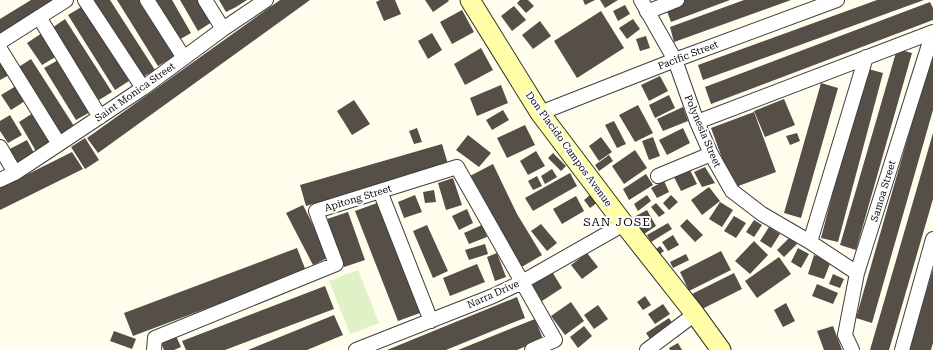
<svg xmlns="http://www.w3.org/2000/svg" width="933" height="350" viewBox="0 0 933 350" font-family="'Roboto Serif',serif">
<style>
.pitch{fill:#def2c6}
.building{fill:#554f48}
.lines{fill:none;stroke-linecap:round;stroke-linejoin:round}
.street-casing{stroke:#3f3f3f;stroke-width:16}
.secondary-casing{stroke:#2e2e2e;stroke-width:21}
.street{stroke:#fff;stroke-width:14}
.secondary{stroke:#fffea7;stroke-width:19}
.labels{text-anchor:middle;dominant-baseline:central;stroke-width:4;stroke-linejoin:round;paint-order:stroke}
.street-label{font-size:10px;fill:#0c0c0c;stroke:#fff}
.quarter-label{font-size:12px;letter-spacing:1px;fill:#0c0c0c;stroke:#fff}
</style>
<rect width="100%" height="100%" fill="#fffdec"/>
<path class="pitch" d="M358,270L379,323L350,334L329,281Z"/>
<path class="building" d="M31,0H58L0,35V19Z
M92,0H110L155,70L141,78Z
M117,0H141L175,56L158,66Z
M152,0H172L191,33L177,41Z
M180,0H199L212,22L198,31Z
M219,0H232L236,7L226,12Z
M232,0H247L236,7Z
M280,0H310L98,153L87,138Z
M380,0H395L401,14L384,21L376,2Z
M425,0H448L449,1L433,12Z
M520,0H528L534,6L526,13L517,3Z
M583,0H595L585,5Z
M600,0H618L605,8Z
M683,0H730L671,22L665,6Z
M744,0H791L674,42L670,27Z
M877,0H924L703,80L698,65Z
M930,2L933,8V20L711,104L705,87Z
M625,5L630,14L618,21L613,11Z
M83,6L129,81L115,90L68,15Z
M514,6L526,20L512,31L501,16Z
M462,10L474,32L452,44L440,22Z
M601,11L624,48L577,78L554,41Z
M65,19L112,92L99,100L52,28Z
M633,19L640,29L627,39L619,28Z
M540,21L551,36L533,49L522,35Z
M42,33L57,56L42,65L27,43Z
M432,33L442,50L428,59L418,41Z
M646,36L650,48L640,51L636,39Z
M481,48L493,70L465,85L454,64Z
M897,49L912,53L856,250L840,245Z
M932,53H933V110L872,323L856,318Z
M0,55L11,74L0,80Z
M31,59L74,126L60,135L17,68Z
M60,59L92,111L76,120L44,68Z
M865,68L883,73L838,242L821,238Z
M660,76L668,91L649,101L641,85Z
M821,83L838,88L801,218L784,213Z
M501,85L508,103L477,116L470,98Z
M16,86L25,101L11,110L1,95Z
M669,95L675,108L655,118L649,105Z
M784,99L795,125L765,137L754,111Z
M354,100L370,124L352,135L337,111Z
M638,105L653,133L635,142L619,115Z
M683,107L688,121L663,131L657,119Z
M503,110L509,120L492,130L486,120Z
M754,112L776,172L733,188L711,128Z
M33,113L52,144L37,153L19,122Z
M10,115L22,135L8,143L0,131V121Z
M614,121L626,144L617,148L605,125Z
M525,125L535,145L507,158L497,138Z
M417,128L422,142L414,144L409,131Z
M683,128L690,143L667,155L659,140Z
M797,133L800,141L790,145L786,136Z
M933,133V199L894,333L889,350H870Z
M468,135L491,153L479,167L456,150Z
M601,137L612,152L599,161L589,146Z
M653,137L660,156L649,160L642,141Z
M85,138L99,160L85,169L71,147Z
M27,140L35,155L16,164L8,150Z
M442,144L448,164L306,206L300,185Z
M635,150L647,168L624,184L612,166Z
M536,151L545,166L528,175L520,161Z
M72,152L83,169L0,210V188Z
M553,153L566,166L561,171L548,158Z
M609,155L613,161L599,171L595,165Z
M493,164L517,214L542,255L520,268L478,188L470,176Z
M705,167L715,183L702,187L694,172Z
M552,169L557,177L545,184L541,176Z
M690,170L697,184L681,191L674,177Z
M570,173L577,186L533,211L525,198Z
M646,174L653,185L629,200L623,189Z
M537,176L542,186L533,190L528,181Z
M453,178L462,205L446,210L438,183Z
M664,181L669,192L657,198L651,188Z
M709,187L720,201L702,215L691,200Z
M434,190L436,202L425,203L423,192Z
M591,194L598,202L590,208L584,200Z
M415,195L422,212L404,218L398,202Z
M647,195L651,201L638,211L634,204Z
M671,195L678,202L669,210L663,203Z
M576,196L584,211L562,224L553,209Z
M720,202L733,210L722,227L709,219Z
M377,203L420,313L398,321L355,211Z
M656,203L665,213L659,217L651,207Z
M303,205L329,257L313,265L286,213Z
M467,209L473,223L459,230L452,216Z
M647,210L656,226L644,234L634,217Z
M348,212L365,260L344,267L327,219Z
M734,216L746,223L736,238L724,231Z
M687,219L703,235L695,242L680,226Z
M754,220L762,225L754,237L746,232Z
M668,223L672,229L651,242L647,235Z
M541,224L557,243L547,251L531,231Z
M427,225L448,271L433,278L413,231Z
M482,225L487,237L469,244L464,233Z
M769,227L780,234L771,248L760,241Z
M673,235L679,245L668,251L662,242Z
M790,237L797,244L784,257L777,250Z
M754,241L768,255L750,274L735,261Z
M485,244L488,254L469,260L465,250Z
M660,246L664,251L659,255L655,250Z
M297,248L306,271L133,336L124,313Z
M798,248L809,254L801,268L791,262Z
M721,251L731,270L689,291L680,272Z
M497,253L506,277L495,281L487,257Z
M587,253L598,267L582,279L571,265Z
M686,254L689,260L673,268L670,262Z
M814,255L831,261L824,279L808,274Z
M779,257L791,274L757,298L745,281Z
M477,264L485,282L450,296L443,278Z
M933,269V343L931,350H909Z
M551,270L562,288L542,301L530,283Z
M734,273L742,289L700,310L692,294Z
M833,274L844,279L840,288L829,284Z
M817,284L838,293L833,304L812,296Z
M325,286L334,309L225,350H186L182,341Z
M645,296L651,305L643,310L637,302Z
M517,297L525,318L507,325L446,350H387Z
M571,302L584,321L565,335L551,316Z
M786,303L795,321L783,327L774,310Z
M663,304L670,314L655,324L648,314Z
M598,305L608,319L594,329L584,315Z
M334,315L343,335L307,350H248Z
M669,318L675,327L652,342L646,333Z
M535,319L543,339L517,350H458Z
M584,326L592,336L578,348L570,337Z
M833,326L842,350H824L817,331Z
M114,331L136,339L132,349L110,341Z
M176,336L181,347L174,350H164L161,343Z
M678,343L682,350H670L669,348Z"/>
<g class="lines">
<defs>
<path id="street" d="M85,0L143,88
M147,0L184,58
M205,0L223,29
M641,0L675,60L697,122L711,154L732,191L762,214L810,242L857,273
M647,12L677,0
M39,17L100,117
M0,42L66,0
M0,49L59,144
M540,113L675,60L837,0
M697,122L933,32
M0,147L15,173
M658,176L711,154
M0,180L15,173L59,144L143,88L223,29L266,0
M380,191L431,321
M810,242L866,57
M154,350L155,338L336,264L316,211L457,167L555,340L532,350
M356,350L493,296L522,282L624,224
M647,350L695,314
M852,350L845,335L857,273L933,32
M902,350L933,239"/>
<path id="secondary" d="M470,0L540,113L624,224L695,314L721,350"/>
</defs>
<use href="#street" class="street-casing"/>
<use href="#secondary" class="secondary-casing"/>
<use href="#street" class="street"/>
<use href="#secondary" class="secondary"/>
</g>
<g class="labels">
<g class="street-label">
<text transform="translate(688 55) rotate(-21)">Pacific Street</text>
<text transform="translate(135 92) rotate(-35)">Saint Monica Street</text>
<text transform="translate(703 131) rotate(67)">Polynesia Street</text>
<text transform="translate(569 149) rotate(54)">Don Placido Campos Avenue</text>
<text transform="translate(883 191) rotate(-73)">Samoa Street</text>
<text transform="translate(358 198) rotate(-17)">Apitong Street</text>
<text transform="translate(493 294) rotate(-24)">Narra Drive</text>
</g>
<g class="quarter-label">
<text x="617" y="222">SAN JOSE</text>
</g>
</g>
</svg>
